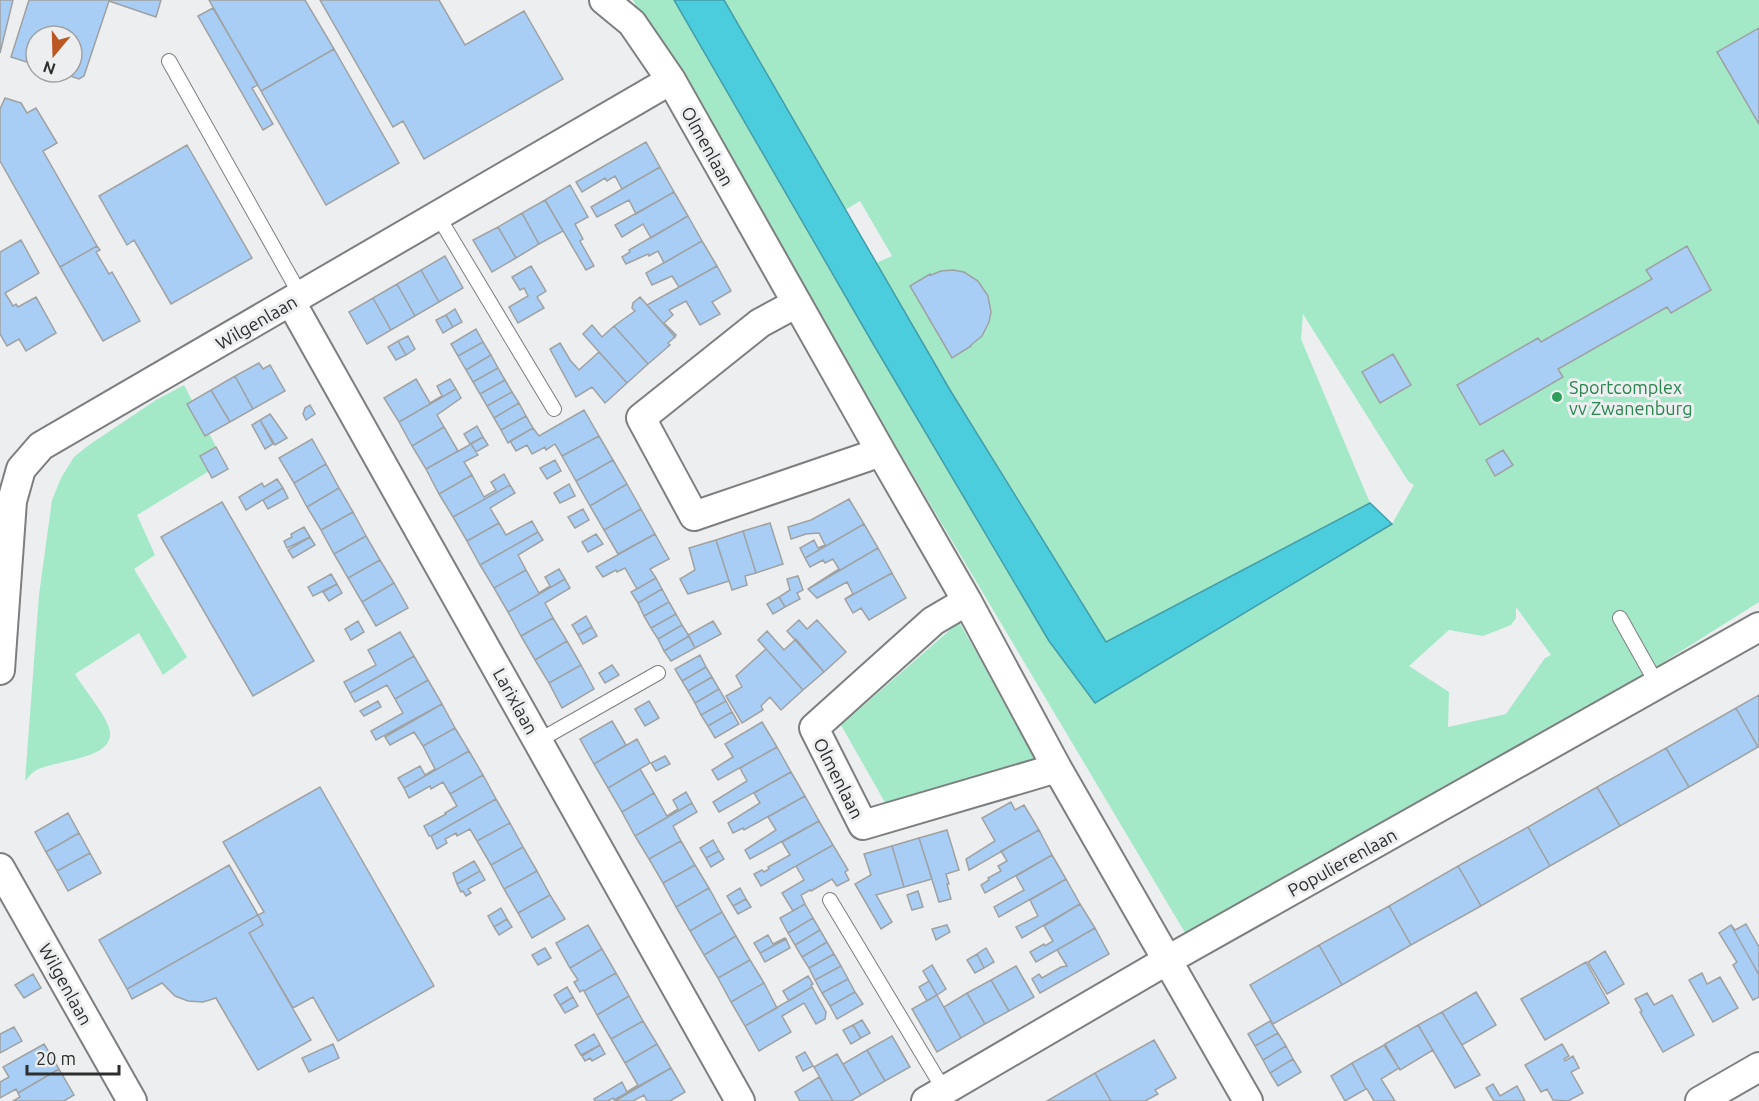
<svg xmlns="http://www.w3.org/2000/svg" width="1759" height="1101" viewBox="0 0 1759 1101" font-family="Ubuntu,sans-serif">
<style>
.green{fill:#a4e9c7;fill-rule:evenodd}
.water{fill:#4ccddd;stroke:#439da8;stroke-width:1.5}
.building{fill:#a9cef5;stroke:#9fa1a2;stroke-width:1.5}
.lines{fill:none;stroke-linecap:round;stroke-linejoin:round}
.lane-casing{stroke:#7d7e80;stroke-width:16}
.street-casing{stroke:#7d7e80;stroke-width:32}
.lane{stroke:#fff;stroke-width:14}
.street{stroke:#fff;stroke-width:28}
.leisure-dot{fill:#2e9e5b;stroke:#eceeef;stroke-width:2}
.labels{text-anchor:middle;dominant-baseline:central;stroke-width:6;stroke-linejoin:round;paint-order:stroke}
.street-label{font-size:18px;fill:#2d2e2e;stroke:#eceeef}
.leisure-label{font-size:18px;fill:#27864d;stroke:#eceeef;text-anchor:start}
</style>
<rect width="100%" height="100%" fill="#eceeef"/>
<path class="green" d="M633,0H674L872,342L1095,703L1392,524L1414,485L1408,481L1303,314L1301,339L1370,503L1106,642L950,390L876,263L892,256L860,201L845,210L724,0H1759V602L1640,677L1643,684L1626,686L1600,701L1187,936L703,122ZM1516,607L1551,655L1545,658L1506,714L1448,727L1449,692L1409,666L1449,630L1483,636L1511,625L1516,618Z
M184,385L224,462L137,515L155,555L134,569L187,657L163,675L139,633L75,674C85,691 100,707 108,725C123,761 53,759 35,771C31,773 28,778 25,781L39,595L52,500L61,478L74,457L89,445L156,400Z
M959,622L1038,760L887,806L841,725Z"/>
<path class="water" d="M674,0H724L950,390L1106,642L1370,503L1392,524L1095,703L1049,641L872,342Z"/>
<path class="building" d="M0,0H13L0,53Z
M29,0H161L156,17L109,1L84,76L79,79L58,72H72V36H36V65L11,57Z
M209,0H305L334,49L261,91Z
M320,0H439L465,45L524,11L563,79L424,159L403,121L393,127Z
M213,8L258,85L252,88L273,124L263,130L198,16Z
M1759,28V124L1717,52Z
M334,49L399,163L326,205L261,91Z
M5,98L21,103L27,113L36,108L57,143L43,151L97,246L60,267L0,161V109Z
M646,142L660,167L622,189L615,176L607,181L605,178L582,192L576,182Z
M187,145L252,258L171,304L134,240L127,245L99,196Z
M660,167L674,192L636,214L629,200L597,217L591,207Z
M570,185L588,217L575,224L583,239L580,241L594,266L586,270L545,200Z
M674,192L688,216L651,238L643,224L622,237L615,225Z
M545,200L563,231L539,244L522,213Z
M522,213L539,244L516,258L498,227Z
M688,216L702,241L664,263L658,251L649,256L648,254L626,264L622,257L630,252L629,250Z
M498,227L516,258L492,272L473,240Z
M21,240L39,273L5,293L13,306L16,304L18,307L36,297L56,333L26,351L19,339L7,346L0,334V252Z
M702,241L717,266L679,287L672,276L652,285L646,273Z
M97,246L100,250L96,252L109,274L112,272L140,321L103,341L60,267Z
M1687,246L1711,290L1671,313L1667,307L1558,369L1563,377L1480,425L1457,385L1538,338L1541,342L1652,279L1646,270Z
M445,256L463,288L439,302L421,270Z
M531,266L546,291L537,297L544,308L518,323L509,307L528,296L524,288L520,290L512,277Z
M717,266L731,291L712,302L720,314L700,325L686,301L669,310L673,315L664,323L676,335L675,337L647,305Z
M421,270L439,302L415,316L397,284Z
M953,270L964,272L978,281L988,296L991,312L989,322L982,336L971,345V346L952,358L910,286L930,274L931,275L941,271Z
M397,284L415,316L391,330L373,298Z
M640,297L675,337L668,343L670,345L648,364L614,326L635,311L632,308L633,303Z
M373,298L391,330L367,344L349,312Z
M455,309L462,322L453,327L446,315Z
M446,315L453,327L443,333L436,320Z
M592,325L602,337L614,326L648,364L627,383L583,334Z
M476,329L483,342L458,356L451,344Z
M408,336L415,349L406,355L398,341Z
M398,341L406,355L396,360L388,347Z
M483,342L491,355L466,370L458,356Z
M560,343L570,360L579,370L599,352L627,383L605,403L592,387L576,397L550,349Z
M1393,354L1411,385L1380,403L1362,372Z
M491,355L498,368L473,382L466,370Z
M259,363L263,369L270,365L285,391L253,409L235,376Z
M498,368L505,380L480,394L473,382Z
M235,376L253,409L230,422L211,390Z
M416,379L430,403L442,396L437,386L450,379L456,389L399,422L384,398Z
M505,380L512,392L487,406L480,394Z
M456,389L461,398L437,415L444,427L412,446L399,422Z
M211,390L230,422L205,436L187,404Z
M512,392L519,403L494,418L487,406Z
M519,403L526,416L501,430L494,418Z
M310,405L315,414L306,420L303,414L305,408Z
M584,410L599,436L562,456L555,444L546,450L545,447L532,454L527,445L516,451L510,441L533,428L539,436Z
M270,414L287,438L275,445L260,420Z
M526,416L533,428L508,443L501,430Z
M260,420L273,444L265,449L252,425Z
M477,426L483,437L470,444L464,434Z
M444,427L458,451L426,469L412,446Z
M599,436L613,460L576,481L562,456Z
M483,437L488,445L476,452L471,444Z
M312,439L326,464L294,483L279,458Z
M471,444L478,455L464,462L472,475L439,494L426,469Z
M216,447L228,469L212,478L200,456Z
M1503,450L1513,465L1495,476L1486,460Z
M555,460L561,471L547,479L540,468Z
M613,460L627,484L590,506L576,481Z
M326,464L339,488L307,507L294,483Z
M504,474L510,485L453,517L439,494L472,475L484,497L496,490L491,482Z
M277,479L283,488L246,510L239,497L262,483L264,487Z
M569,484L575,496L560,503L554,493Z
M627,484L641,509L604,530L590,506Z
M510,485L515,493L490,508L499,523L467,541L453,517Z
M283,488L288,498L268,509L263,500Z
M339,488L353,512L321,530L307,507Z
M849,499L864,524L805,558L800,548L814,540L818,548L825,545L819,533L806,534L791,539L788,527L811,520Z
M222,502L314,661L253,696L161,537Z
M583,509L589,520L575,528L568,517Z
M641,509L655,534L618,554L604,530Z
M353,512L366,536L334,554L321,530Z
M532,521L538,532L480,565L467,541L499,523L506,535Z
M770,523L783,564L756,573L743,531Z
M864,524L878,548L808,589L839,569L833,559L825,563L823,560L810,567L805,558Z
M304,527L310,537L287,548L284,541L292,537L291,534Z
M743,531L756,573L745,576L747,585L732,590L716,540Z
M538,532L543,540L518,555L526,570L494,588L480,565Z
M596,534L603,544L588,552L582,542Z
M655,534L669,559L650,569L656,578L637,589L625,568L617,572L616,570L603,577L596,567Z
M366,536L380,560L348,578L334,554Z
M310,537L315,545L293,558L288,550Z
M716,540L729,581L688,594L680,579L695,570L689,548Z
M878,548L892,573L845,599L853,594L847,582L817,598L808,589Z
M380,560L394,583L362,602L348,578Z
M559,569L565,579L508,612L494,588L526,570L539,593L550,586L545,577Z
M892,573L906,598L869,620L861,608L853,613L845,599Z
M331,574L337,584L313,596L308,587Z
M798,576L803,590L797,593L800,599L785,607L779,597L790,590L787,579Z
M656,578L662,589L638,603L631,592Z
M565,579L570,588L545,603L553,618L521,636L508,612Z
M394,583L408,608L376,626L362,602Z
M337,584L342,593L329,601L323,592Z
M662,589L669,602L644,616L638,603Z
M779,597L785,607L773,614L767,604Z
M669,602L676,614L651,628L644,616Z
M676,614L682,625L658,639L651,628Z
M586,616L592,627L578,635L572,625Z
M553,618L567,641L535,660L521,636Z
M799,620L807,629L817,620L846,652L824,672L787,631Z
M358,621L364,632L351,640L345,629Z
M713,621L721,634L695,648L688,635Z
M682,625L689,636L664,651L658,639Z
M592,627L597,636L583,644L578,635Z
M767,631L784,650L796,639L824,672L803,690L758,640Z
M400,632L414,656L350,693L344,682L376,665L368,650Z
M689,636L695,648L671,661L664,651Z
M758,640L803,690L781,710L770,697L761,706L763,710L742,723L726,696L742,687L736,676L766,649Z
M567,641L581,665L549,683L535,660Z
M700,655L706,667L682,681L675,669Z
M414,656L428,680L395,699L387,685L355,702L350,693Z
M581,665L594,689L562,708L549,683Z
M612,665L619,675L605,683L599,673Z
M706,667L712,677L688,691L682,681Z
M712,677L719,689L695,703L688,691Z
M428,680L442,704L376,740L371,731L403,713L395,699Z
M719,689L726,701L701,715L695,703Z
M1759,695V747H1758L1736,708Z
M378,701L381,707L364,716L360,711Z
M649,701L659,718L645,726L635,709Z
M726,701L732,712L708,726L701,715Z
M442,704L455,728L423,746L414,732L390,745L385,737Z
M1736,708L1758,747L1689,787L1666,748Z
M732,712L739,724L715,738L708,726Z
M612,721L626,745L594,764L580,739Z
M762,722L777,747L718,780L712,770L733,757L725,744Z
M455,728L469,751L404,788L398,778L420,766L425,775L435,769L423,746Z
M637,739L650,763L608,788L594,764Z
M777,747L791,772L719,812L713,802L747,781L740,768Z
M1666,748L1689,787L1620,826L1597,787Z
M469,751L483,775L450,794L443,782L431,789L430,786L409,798L404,788Z
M665,756L670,764L656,771L651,763Z
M640,769L654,793L622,812L608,788Z
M791,772L805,796L744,830L743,828L733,833L728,823L760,803L754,793Z
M483,775L496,799L431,836H429L424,826L446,814L445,813L457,806L450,794Z
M320,787L434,986L338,1041L313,997L293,1008L249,933L263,925L258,915L264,912L223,842Z
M1597,787L1620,826L1550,866L1528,827Z
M686,792L692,803L635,836L622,812L654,793L667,816L678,809L673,800Z
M805,796L819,821L750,859L745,850L776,830L768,817Z
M496,799L510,823L477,841L470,829L457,836L456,833L445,839L447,843L437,849L431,836Z
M1011,802L1015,810L1024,805L1039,830L969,870L966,859L995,841L982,818Z
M692,803L697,812L673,826L681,841L649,859L635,836Z
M68,813L79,833L46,852L35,832Z
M819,821L833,845L761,886L754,874L762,870L764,872L769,869L768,867L790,855L782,842Z
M510,823L523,847L491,865L477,841Z
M1528,827L1550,866L1481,906L1458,866Z
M947,830L959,870L946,874L949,884H947L951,899L939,902L919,838Z
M1039,830L1052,855L985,893L981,885L989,880L988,878L1001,871L998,866L1007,861L1001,851Z
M79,833L90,853L57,871L46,852Z
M919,838L932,879L904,887L892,846Z
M713,840L719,851L706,858L700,848Z
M681,841L695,865L663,883L649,859Z
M833,845L848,870L845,872L849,880L837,886L832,879L811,891L810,890L801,895L805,904L793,911L782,893L804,880L796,866Z
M892,846L904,887L876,895L892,922L881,929L855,884L871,875L864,854Z
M523,847L537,871L504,889L491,865Z
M719,851L724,859L711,867L706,858Z
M90,853L101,873L68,891L57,871Z
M1052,855L1066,879L999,917L994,907L1024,890L1016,876Z
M474,861L480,871L457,884L453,873Z
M229,865L258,915L127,989L99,940Z
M695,865L709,888L676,907L663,883Z
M1458,866L1481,906L1411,945L1389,906Z
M480,871L485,880L468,889L471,893L466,896L463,891L461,892L457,884Z
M537,871L550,895L518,913L504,889Z
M1066,879L1080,904L1022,938L1016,927L1038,916L1030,900Z
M709,888L722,912L690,931L676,907Z
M740,888L746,899L733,906L727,896Z
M918,891L923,907L912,910L907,895Z
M550,895L565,919L532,938L518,913Z
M746,899L751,907L738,914L733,906Z
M805,904L813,918L788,933L780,918Z
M1080,904L1095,928L1036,962L1030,952L1044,944L1045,946L1053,941L1044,926Z
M1389,906L1411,945L1342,985L1319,945Z
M501,908L507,919L494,927L488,916Z
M722,912L736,936L704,955L690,931Z
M258,915L263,925L249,933L311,1040L258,1070L216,998L203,1002L188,1001L175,996L162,983L132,999L127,989Z
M813,918L820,930L795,945L788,933Z
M507,919L512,927L499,935L494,927Z
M1746,924L1759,947V975L1731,925L1735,930Z
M588,925L602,949L570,968L556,943Z
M947,925L950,932L936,940L932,929Z
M1731,925L1759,975V997L1753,1000L1733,965L1737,962L1719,933Z
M1095,928L1109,954L1040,993L1032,979L1039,974L1042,978L1061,967L1067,966L1057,950Z
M820,930L827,942L802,957L795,945Z
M768,935L773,944L785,938L786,939L760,953L754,943Z
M736,936L750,960L718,978L704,955Z
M786,939L790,948L765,962L760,953Z
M827,942L834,954L809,968L802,957Z
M1319,945L1342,985L1273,1024L1250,985Z
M545,948L551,958L538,965L532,955Z
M986,948L994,962L984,968L977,954Z
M602,949L616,973L584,991L583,990L580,992L574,982L578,980L570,968Z
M1605,951L1624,984L1607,994L1588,962Z
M834,954L841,966L815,980L809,968Z
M977,954L984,968L975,973L967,960Z
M750,960L764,983L731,1002L718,978Z
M1586,962L1609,1003L1545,1040L1521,999Z
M932,965L946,989L937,995L923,971Z
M841,966L848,979L822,993L815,980Z
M1016,966L1034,997L1009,1011L991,980Z
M616,973L629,996L597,1015L584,991Z
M1702,973L1707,984L1720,977L1738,1008L1713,1022L1689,980Z
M33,974L41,988L24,998L15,985Z
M808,976L813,984L811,985L812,987L789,1001L783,991Z
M848,979L855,992L830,1006L822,993Z
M991,980L1009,1011L985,1024L967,993Z
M929,981L937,995L927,1001L919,987Z
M764,983L777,1008L745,1026L731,1002Z
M567,987L573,997L560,1005L554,995Z
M812,987L826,1012L825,1019L816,1024L804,1003L782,1016L791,1032L759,1051L745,1026Z
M855,992L863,1004L837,1019L830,1006Z
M1476,992L1496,1025L1462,1045L1442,1012Z
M967,993L985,1024L961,1038L944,1007Z
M1647,993L1654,1005L1672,995L1694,1035L1663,1052L1640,1012L1642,1011L1635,999Z
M937,995L961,1038L937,1052L912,1009Z
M629,996L643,1021L611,1039L597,1015Z
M573,997L578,1006L565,1013L560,1005Z
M1442,1012L1480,1075L1455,1088L1418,1025Z
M862,1020L870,1033L861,1038L853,1025Z
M643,1021L657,1044L625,1063L611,1039Z
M1270,1021L1278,1033L1255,1046L1248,1034Z
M853,1025L861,1038L851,1044L843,1030Z
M1418,1025L1433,1050L1400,1070L1385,1044Z
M14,1027L22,1041L0,1053V1034Z
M1278,1033L1286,1046L1263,1060L1255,1046Z
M594,1034L600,1045L581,1055L575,1045Z
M892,1036L910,1067L885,1081L867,1050Z
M1154,1040L1176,1078L1155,1090L1158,1094L1145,1101H1111L1095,1073Z
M44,1044L59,1069L18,1093L16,1089L0,1098V1082L9,1077L3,1067Z
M333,1044L339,1058L309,1072L302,1058Z
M657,1044L671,1068L614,1100L613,1098L608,1101H595L594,1099L622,1082L627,1092L638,1085L625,1063Z
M1562,1044L1569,1056L1564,1059L1565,1061L1573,1056L1579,1068L1571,1072L1583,1093L1568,1101L1553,1100L1547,1089L1541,1092L1525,1065Z
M600,1045L605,1054L592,1061L590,1058L585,1061L582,1056Z
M1384,1045L1399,1068L1381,1079L1395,1101H1374L1367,1089H1366L1352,1063Z
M1286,1046L1293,1059L1270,1073L1263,1060Z
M867,1050L885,1081L861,1095L843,1064Z
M805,1052L813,1066L803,1071L796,1057Z
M837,1054L861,1095L851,1101H833L814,1067Z
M1293,1059L1301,1072L1278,1086L1270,1073Z
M1352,1063L1366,1089L1345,1101L1331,1076Z
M671,1068L685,1092L670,1101H647L644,1095L633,1101H615Z
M59,1069L74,1095L64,1101H13L20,1097L18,1093Z
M1095,1073L1111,1101H1047Z
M819,1077L833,1101H800L795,1092Z
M1493,1084L1500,1096L1517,1086L1525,1101H1494L1486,1088Z"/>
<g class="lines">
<defs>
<path id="lane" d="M169,61L301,296
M438,216L554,409
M1620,618L1657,684
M538,741L658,673
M830,900L944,1090"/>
<path id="street" d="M604,0L632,23L671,80L881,452L967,601L1057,768L1248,1101
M291,302L740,1101
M797,303L760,323L641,418L694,516L881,452
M967,601L933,621L814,728L863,825L1057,768
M0,670L12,501L21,469L41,446L671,80
M0,868L132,1101
M926,1101L1166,961L1759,627
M1700,1101L1759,1067"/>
</defs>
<use href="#lane" class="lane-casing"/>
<use href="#street" class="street-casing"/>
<use href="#lane" class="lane"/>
<use href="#street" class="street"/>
</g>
<circle class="leisure-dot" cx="1557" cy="397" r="6"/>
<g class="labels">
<g class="street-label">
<text transform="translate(708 146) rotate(61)">Olmenlaan</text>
<text transform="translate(256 322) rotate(-30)">Wilgenlaan</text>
<text transform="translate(516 701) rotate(61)">Larixlaan</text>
<text transform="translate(839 778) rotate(63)">Olmenlaan</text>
<text transform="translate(1342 862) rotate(-29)">Populierenlaan</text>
<text transform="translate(66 984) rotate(61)">Wilgenlaan</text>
</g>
<g class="leisure-label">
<text x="1569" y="387">Sportcomplex<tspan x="1569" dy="21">vv Zwanenburg</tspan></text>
</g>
</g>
<g transform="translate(54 54) rotate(199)"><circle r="28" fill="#eceeef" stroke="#a0a1a2" stroke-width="1.5"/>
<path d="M0-4.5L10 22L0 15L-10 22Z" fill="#bb5723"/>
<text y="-9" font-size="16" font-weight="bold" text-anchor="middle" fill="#2d2e2e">N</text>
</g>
<path d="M27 1065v9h92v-9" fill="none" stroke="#2d2e2e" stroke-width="3"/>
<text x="36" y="1065" font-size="18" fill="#2d2e2e" stroke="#eceeef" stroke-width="4.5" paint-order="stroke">20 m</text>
</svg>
